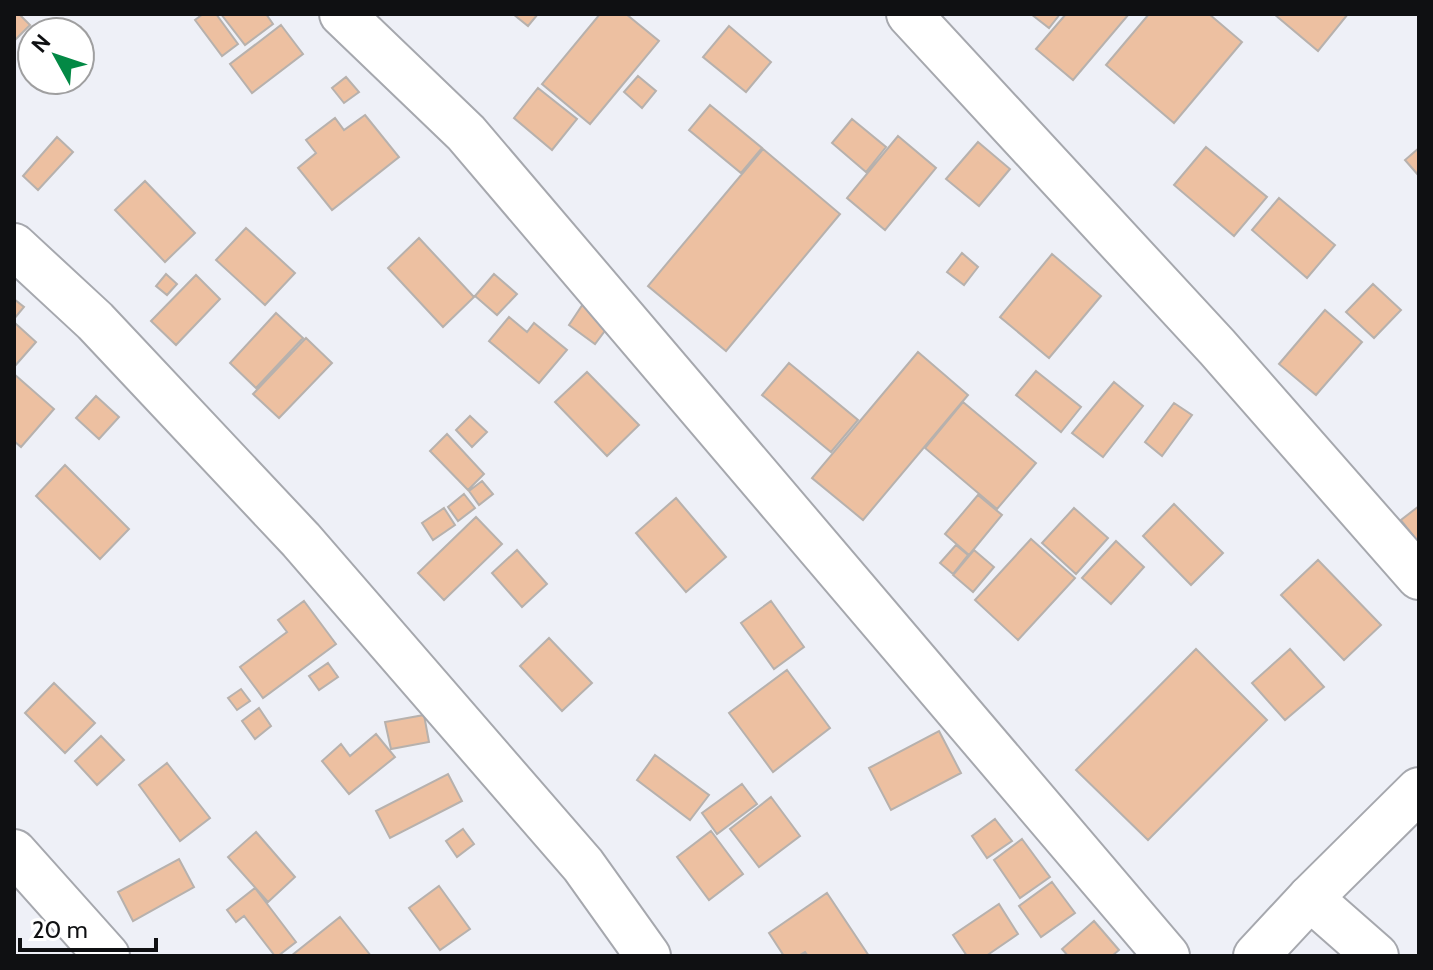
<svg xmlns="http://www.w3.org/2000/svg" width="1433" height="970" viewBox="0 0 1433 970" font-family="Cabin,sans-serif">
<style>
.building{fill:#edc0a1;stroke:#b7b1ad;stroke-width:2}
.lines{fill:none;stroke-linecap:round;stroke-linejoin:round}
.minor-casing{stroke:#a6a8ae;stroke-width:48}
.highway-casing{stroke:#a6a8ae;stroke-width:48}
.minor{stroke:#fff;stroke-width:44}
.highway{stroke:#fff;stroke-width:44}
</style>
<rect width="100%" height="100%" fill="#eef0f7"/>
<path class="building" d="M14,14H19L30,25L14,41Z
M203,14H216L238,44L222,56L195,20Z
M221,14H266L273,24L245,45Z
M513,14H538L528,26Z
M600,14H626L659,41L590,124L542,84Z
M1031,14H1060L1049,28Z
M1066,14H1129L1073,80L1036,49Z
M1149,14H1209L1242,42L1174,123L1106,65Z
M1274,14H1348L1318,51Z
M281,25L303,54L252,93L230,64Z
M729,26L771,62L746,92L703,57Z
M638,76L656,91L642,108L624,92Z
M346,77L359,92L344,103L332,88Z
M538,88L577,119L552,150L514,118Z
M710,105L762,148L741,173L689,130Z
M365,115L399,157L332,210L298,168L316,153L306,140L335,118L344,130Z
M852,119L886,147L866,172L832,143Z
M898,136L936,168L885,230L847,198Z
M57,137L73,152L38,190L23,176Z
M978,142L1010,169L979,206L946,179Z
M1206,147L1267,197L1234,236L1174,185Z
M1419,148V176L1405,160Z
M763,149L840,214L726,351L648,286Z
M145,181L195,233L165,262L115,210Z
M1279,198L1335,245L1307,278L1252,230Z
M246,228L295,273L265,305L216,260Z
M419,238L474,297L443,327L388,268Z
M962,253L978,267L964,285L947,272Z
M1052,254L1101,296L1049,358L1000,317Z
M166,274L177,284L167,295L156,286Z
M494,274L517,294L497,315L475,296Z
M196,275L220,299L176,345L151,321Z
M1373,284L1401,310L1374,338L1346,312Z
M14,299L24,307L14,319Z
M583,304L610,324L595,344L569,325Z
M1325,310L1362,342L1316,395L1279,364Z
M276,313L303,338L256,388L230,363Z
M509,317L527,332L534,323L567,350L539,383L489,341Z
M16,324L36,342L14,367V326Z
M306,338L332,363L279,418L253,394Z
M918,352L968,395L863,520L812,478Z
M789,363L858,420L831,452L762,395Z
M1036,371L1081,407L1061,432L1016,395Z
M587,372L639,425L607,456L555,402Z
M14,374L54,409L21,447L14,441Z
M1114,382L1143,406L1103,457L1072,433Z
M96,396L119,417L99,439L76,418Z
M963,402L1036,463L997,509L925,448Z
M1174,403L1192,415L1162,456L1145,442Z
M470,416L487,432L472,447L456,430Z
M447,434L484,474L468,490L430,451Z
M65,465L129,529L100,559L36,496Z
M482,481L493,494L479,505L469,491Z
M464,494L475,508L458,521L448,507Z
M978,495L1002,515L969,555L945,534Z
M676,498L726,557L686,592L636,533Z
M1174,504L1223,553L1191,585L1143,536Z
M1419,506V543L1401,520Z
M444,508L455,525L433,540L422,523Z
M1074,508L1108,538L1076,574L1042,543Z
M476,517L502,544L444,600L418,573Z
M1031,539L1075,578L1018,640L975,600Z
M1116,541L1144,567L1111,604L1082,578Z
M956,545L968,555L953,574L940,563Z
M517,550L547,584L522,607L492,573Z
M974,550L994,567L973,592L953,575Z
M1318,560L1381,625L1344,660L1281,595Z
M304,601L336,644L263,698L240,667L287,632L278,620Z
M771,601L804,647L774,669L741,623Z
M549,638L592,683L562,711L520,666Z
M1196,649L1267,720L1148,840L1076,770Z
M1290,649L1324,687L1285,720L1252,683Z
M328,663L338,677L319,690L309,676Z
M787,670L830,728L773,772L729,713Z
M54,683L95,723L65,753L25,713Z
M241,689L250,701L237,710L228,698Z
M259,708L271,726L255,739L242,721Z
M424,715L429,742L391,749L385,722Z
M939,731L961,773L891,810L869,768Z
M376,734L395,757L349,794L322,761L341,744L350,756Z
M101,736L124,760L97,785L75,761Z
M655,755L709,795L690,820L637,780Z
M167,763L210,818L180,841L139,785Z
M448,774L462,801L390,838L376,811Z
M742,784L757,804L717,834L702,813Z
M771,797L800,836L759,867L730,829Z
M995,819L1012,841L987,858L972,836Z
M463,829L474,844L457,857L446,841Z
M711,831L743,874L709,900L677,857Z
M256,832L295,877L268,902L228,857Z
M1022,839L1050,877L1020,898L994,860Z
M179,859L194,887L133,921L118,892Z
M1052,882L1075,913L1041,937L1019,906Z
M439,886L470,929L440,950L409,908Z
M255,888L296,942L278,956H275L244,916L236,922L227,910Z
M827,893L869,956H808L805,952L798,956H784L769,933Z
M999,904L1018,934L986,956H967L953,935Z
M340,917L371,956H291Z
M1094,921L1119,950L1112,956H1068L1062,949Z"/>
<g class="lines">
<defs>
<path id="minor" d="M342,14L466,133L1167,956
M909,14L1217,347L1419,577
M14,246L95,321L301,540L583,865L648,956
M14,852L107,956
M1310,898L1376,956"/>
<path id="highway" d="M1256,956L1310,898L1419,790"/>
</defs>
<use href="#minor" class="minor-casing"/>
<use href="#highway" class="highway-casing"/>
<use href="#minor" class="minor"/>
<use href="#highway" class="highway"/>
</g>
<rect width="1433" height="970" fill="none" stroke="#0f1012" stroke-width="32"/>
<g transform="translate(56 56) rotate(310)"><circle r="38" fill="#ffffff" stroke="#9f9fa0" stroke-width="2"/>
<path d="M0-6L14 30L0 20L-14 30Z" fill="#038945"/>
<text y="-12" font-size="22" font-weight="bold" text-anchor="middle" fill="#0f1012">N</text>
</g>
<path d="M20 938v12h136v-12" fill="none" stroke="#0f1012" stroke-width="4"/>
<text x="32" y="938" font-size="24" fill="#0f1012" stroke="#ffffff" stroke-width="6" paint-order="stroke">20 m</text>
</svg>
